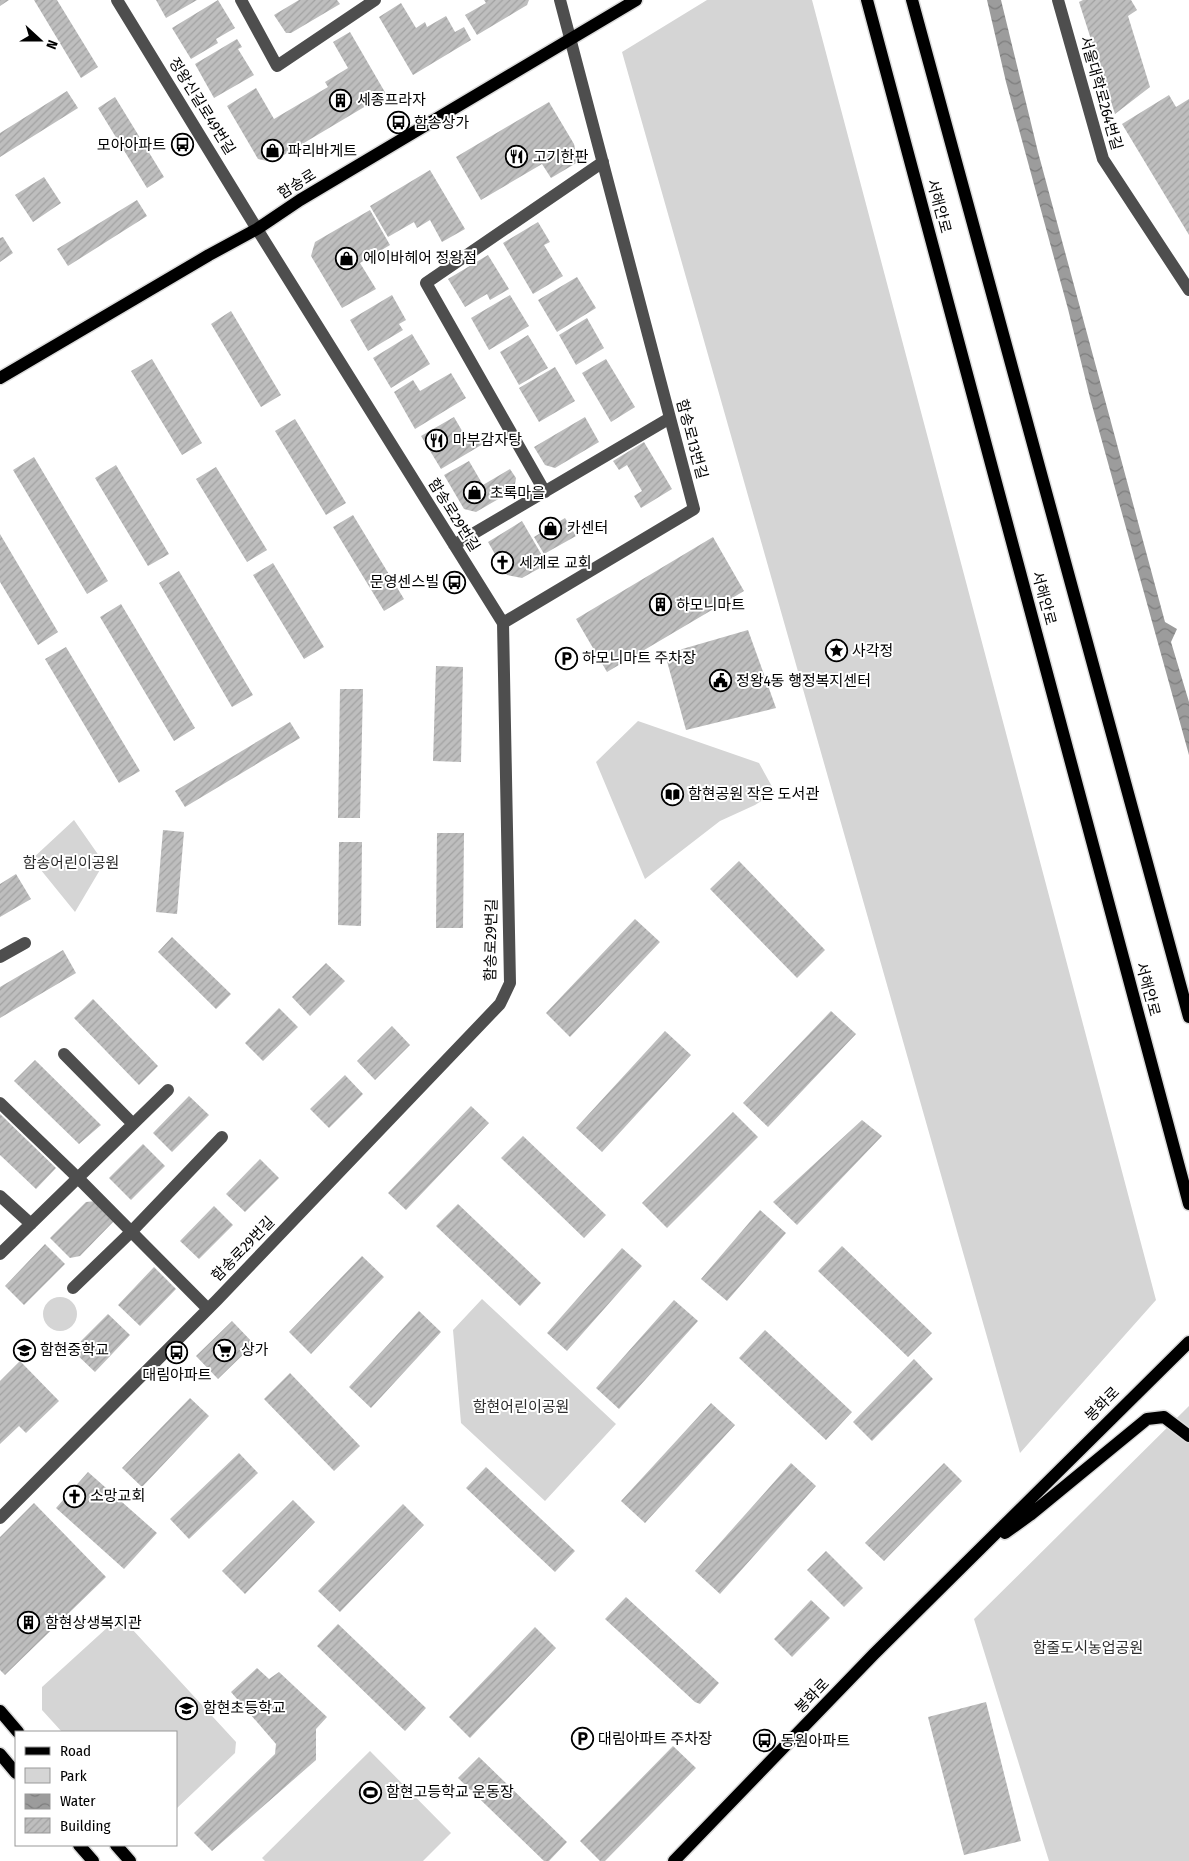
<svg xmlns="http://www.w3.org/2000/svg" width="1189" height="1861" viewBox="0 0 1189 1861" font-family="'Fira Sans Condensed','Noto Sans KR',sans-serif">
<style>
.park{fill:#d5d5d5}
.water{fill:url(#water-waves)}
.building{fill:url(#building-hatch)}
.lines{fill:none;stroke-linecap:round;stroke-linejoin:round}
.major-casing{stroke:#dbdbdb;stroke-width:15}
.minor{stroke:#4e4e4e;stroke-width:12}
.major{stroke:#000;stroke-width:12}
.labels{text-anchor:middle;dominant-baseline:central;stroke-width:4;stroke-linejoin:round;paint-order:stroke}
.street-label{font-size:15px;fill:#000;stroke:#fff}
.poi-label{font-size:15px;fill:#000;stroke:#fff;text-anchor:start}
.park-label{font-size:15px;fill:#2c2c2c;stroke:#fff}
</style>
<defs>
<pattern id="water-waves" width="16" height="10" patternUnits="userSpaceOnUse" patternTransform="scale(1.25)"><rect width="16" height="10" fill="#9c9c9c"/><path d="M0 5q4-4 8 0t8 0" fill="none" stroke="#7d7d7d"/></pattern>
<pattern id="building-hatch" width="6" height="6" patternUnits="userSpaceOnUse" patternTransform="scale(1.25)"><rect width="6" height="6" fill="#bebebe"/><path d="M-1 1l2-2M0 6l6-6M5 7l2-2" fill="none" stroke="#a2a2a2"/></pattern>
</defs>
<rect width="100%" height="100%" fill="#fff"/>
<path class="park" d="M707,0H812L1156,1300L1020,1453L622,52Z
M638,721L759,763L775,792L755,805L720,821L645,879L596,762Z
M74,820L104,863L75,912L32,859Z
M43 1314a17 17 0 1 1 34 0a17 17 0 1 1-34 0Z
M482,1299L616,1424L545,1501L461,1423L453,1330Z
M1189,1406V1861H1049L974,1619Z
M120,1616L236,1742L235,1753L176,1809V1732H62L42,1710V1687Z
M370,1751L451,1833L423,1861H265L262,1858Z"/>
<path class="water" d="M987,0H1001L1038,152L1165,622L1177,629L1171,642L1189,702V755L1090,398L1068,309L1006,82Z"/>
<path class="building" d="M0,0H9L0,6Z
M34,0H57L98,67L81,78Z
M156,0H197L166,18Z
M218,0L235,28L216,39L218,43L191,59L172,28Z
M299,0H337L340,4L291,33H286L274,15Z
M484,0H529L527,5L477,35L465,15L486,3Z
M1083,0H1131L1137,10L1128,16L1150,87L1115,114L1079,2Z
M401,3L416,28L425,22L427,27L446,16L455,32L464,27L471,40L413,75L379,17Z
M350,32L386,94L272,162L258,159L227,106L256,88L274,119L328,87L325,82L348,68L333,42Z
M237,39L242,47L238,49L254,75L214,98L195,64Z
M67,91L78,108L0,157V133Z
M1169,95L1176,107L1189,99V235L1122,124Z
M115,97L164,177L147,188L98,108Z
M549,102L574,144L578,162L551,178L542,164L481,200L456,157Z
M430,170L465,229L442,242L430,220L417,228L414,222L388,237L370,206Z
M44,177L61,203L33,222L15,195Z
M137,200L147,216L68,266L57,249Z
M370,210L390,245L360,263L376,289L342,308L311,256L315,242Z
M538,222L550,242L544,245L563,276L533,294L503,243Z
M3,237L13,253L0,262V238Z
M488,255L509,289L490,300L487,294L465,307L448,279Z
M577,277L596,308L557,332L538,300Z
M392,295L406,320L399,324L403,330L368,351L350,320Z
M510,295L529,326L489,350L471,318Z
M231,311L281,395L261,407L211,324Z
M587,318L604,348L576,365L559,335Z
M412,334L430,364L391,388L373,358Z
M528,335L548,368L519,385L500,352Z
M152,359L202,443L182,455L131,371Z
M606,359L635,407L611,422L582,373Z
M555,367L575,401L539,422L519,388Z
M451,373L466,398L415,429L394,392L413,380L420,391Z
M454,417L468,441L478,436L483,444L441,469L421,436Z
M585,417L599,442L555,468L545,465L534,447Z
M295,419L346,503L326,515L275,431Z
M644,442L672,489L641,508L634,496L642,491L627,465L619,470L613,461Z
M34,457L108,581L87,594L13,470Z
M469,461L483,485L510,469L516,478L514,490L476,512L464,509L444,475Z
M116,465L169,554L148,566L95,478Z
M216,467L267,550L247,562L196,479Z
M353,515L404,599L384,611L333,527Z
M565,518L576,536L544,554L534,537Z
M522,521L547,564L522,578L507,575L488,542Z
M0,534L58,632L38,645L0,582Z
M713,537L744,591L607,672L576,619Z
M273,563L324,647L304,659L253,575Z
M179,571L253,695L232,707L159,583Z
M121,604L195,728L174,741L100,617Z
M748,630L776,708L686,730L665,654Z
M66,647L140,771L119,783L45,659Z
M436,666L463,667L461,762L433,761Z
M340,689H363L360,818H338Z
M290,722L300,738L185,807L175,791Z
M163,830L184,832L177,914L156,912Z
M437,833H464L463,928H436Z
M339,842H362L361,926L338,925Z
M739,861L825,950L797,978L710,889Z
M16,874L31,899L0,917V884Z
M635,919L660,942L570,1037L546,1013Z
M172,937L231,994L216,1009L158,952Z
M63,950L76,973L0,1018V987Z
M326,963L345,981L310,1016L292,997Z
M93,999L158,1066L139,1085L74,1018Z
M279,1008L298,1027L263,1061L245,1043Z
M831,1011L856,1034L768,1127L743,1103Z
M392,1026L410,1045L375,1080L357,1061Z
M665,1031L691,1055L602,1152L576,1128Z
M35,1060L101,1125L79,1144L14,1081Z
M345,1075L363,1094L329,1128L310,1109Z
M189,1096L209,1115L172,1152L153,1133Z
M471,1106L489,1123L406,1210L388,1193Z
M733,1112L758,1137L667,1228L642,1203Z
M0,1114L56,1168L36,1189L0,1155Z
M862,1120L882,1136L797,1225L773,1202Z
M523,1136L606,1215L584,1238L501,1158Z
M143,1144L165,1166L131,1200L109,1178Z
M260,1159L279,1178L245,1212L226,1194Z
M97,1201L115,1220L80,1256L70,1258L50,1238L86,1202Z
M458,1204L541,1283L520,1306L436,1226Z
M214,1206L233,1225L199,1259L180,1241Z
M760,1210L786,1233L727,1301L701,1279Z
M45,1244L65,1264L24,1305L5,1286Z
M842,1246L932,1333L908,1357L818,1271Z
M622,1248L642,1266L567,1351L547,1333Z
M362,1256L384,1277L311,1354L289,1332Z
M154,1267L176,1289L140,1326L118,1305Z
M674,1300L698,1321L619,1409L596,1388Z
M419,1311L441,1332L371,1408L349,1387Z
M108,1314L130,1335L95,1372L72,1350Z
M232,1321L254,1344L218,1379L196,1356Z
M765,1330L852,1412L826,1440L739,1358Z
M914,1359L933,1379L872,1441L853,1422Z
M20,1361L59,1401L26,1433L19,1426L0,1444V1381Z
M290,1373L360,1446L334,1471L264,1399Z
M190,1398L209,1416L142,1487L122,1468Z
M711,1403L735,1425L645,1523L621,1501Z
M239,1453L258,1473L189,1539L170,1519Z
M791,1463L816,1486L720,1594L695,1571Z
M944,1463L962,1481L884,1561L865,1543Z
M486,1467L575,1551L555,1572L466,1488Z
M88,1472L157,1533L124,1569L56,1508Z
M293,1500L315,1522L245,1594L222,1571Z
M34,1503L106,1577L5,1675L0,1670V1537Z
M403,1504L424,1525L340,1612L318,1591Z
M826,1551L863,1588L844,1607L807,1570Z
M626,1597L719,1683L700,1704L695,1702L605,1619Z
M811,1600L830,1618L792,1657L774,1639Z
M338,1624L426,1708L405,1731L317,1646Z
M535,1627L556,1648L470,1738L449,1717Z
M257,1668L269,1679L279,1672L327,1717L316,1729V1760L212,1851L194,1833L275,1754L276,1744L231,1692Z
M986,1702L1021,1841L964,1855L928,1717Z
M673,1746L696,1768L605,1861H600L580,1841Z
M479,1757L567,1842L549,1861H544L458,1778Z"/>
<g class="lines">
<defs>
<path id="major" d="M867,0L1189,1204
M912,0L1189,1017
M0,378L209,255L257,229L300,200L636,0
M1005,1533L1030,1515L1147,1419L1164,1417L1189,1436
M0,1711L18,1732
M0,1754L16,1773
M79,1845L93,1861
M116,1845L130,1861
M674,1861L874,1654L1189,1342"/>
</defs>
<use href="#major" class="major-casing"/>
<path class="minor" d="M241,0L277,66L375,0
M1058,0L1103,159L1189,290
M545,492L426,283L603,162
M454,545L670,418
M503,623L694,509L560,0
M0,957L25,943
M64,1054L133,1124
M0,1103L78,1178L208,1309
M0,1196L31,1224
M0,1254L168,1090
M73,1288L131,1232L222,1137
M0,1518L217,1300L500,1004L510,983L503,623L257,229L117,0"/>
<use href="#major" class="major"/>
</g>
<defs>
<symbol id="building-ring" viewBox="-11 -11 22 22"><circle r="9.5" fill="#fff" stroke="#000" stroke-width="1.5"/><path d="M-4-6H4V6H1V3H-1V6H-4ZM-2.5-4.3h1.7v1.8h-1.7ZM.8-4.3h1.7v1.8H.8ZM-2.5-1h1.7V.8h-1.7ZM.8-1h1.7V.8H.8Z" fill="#000"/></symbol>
<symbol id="bus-ring" viewBox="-11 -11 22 22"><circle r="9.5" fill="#fff" stroke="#000" stroke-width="1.5"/><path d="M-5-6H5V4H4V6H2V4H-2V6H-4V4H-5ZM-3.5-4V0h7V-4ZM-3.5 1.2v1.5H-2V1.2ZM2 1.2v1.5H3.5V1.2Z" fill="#000"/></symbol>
<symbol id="shop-ring" viewBox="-11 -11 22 22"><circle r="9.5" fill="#fff" stroke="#000" stroke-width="1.5"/><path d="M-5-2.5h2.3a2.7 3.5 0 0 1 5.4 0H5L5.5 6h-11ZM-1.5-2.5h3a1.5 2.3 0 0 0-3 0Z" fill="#000"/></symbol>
<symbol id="restaurant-ring" viewBox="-11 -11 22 22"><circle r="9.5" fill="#fff" stroke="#000" stroke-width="1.5"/><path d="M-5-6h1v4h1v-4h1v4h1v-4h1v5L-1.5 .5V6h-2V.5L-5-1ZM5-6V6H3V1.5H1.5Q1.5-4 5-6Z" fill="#000"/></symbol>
<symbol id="church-ring" viewBox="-11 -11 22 22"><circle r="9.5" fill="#fff" stroke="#000" stroke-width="1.5"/><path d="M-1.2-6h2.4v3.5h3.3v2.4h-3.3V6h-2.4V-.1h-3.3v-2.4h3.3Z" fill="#000"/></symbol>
<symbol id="sight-ring" viewBox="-11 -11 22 22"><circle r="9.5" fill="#fff" stroke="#000" stroke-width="1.5"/><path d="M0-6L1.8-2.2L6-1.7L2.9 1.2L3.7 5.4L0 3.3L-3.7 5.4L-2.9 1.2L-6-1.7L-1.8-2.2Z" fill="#000"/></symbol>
<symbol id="parking-ring" viewBox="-11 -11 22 22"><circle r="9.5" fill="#fff" stroke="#000" stroke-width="1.5"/><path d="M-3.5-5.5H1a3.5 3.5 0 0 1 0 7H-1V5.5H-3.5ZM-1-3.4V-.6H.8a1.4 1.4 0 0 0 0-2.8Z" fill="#000"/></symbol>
<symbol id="civic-ring" viewBox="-11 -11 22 22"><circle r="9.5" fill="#fff" stroke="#000" stroke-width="1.5"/><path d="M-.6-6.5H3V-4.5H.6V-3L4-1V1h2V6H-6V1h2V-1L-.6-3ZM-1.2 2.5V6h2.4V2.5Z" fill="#000"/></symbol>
<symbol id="library-ring" viewBox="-11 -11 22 22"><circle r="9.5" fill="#fff" stroke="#000" stroke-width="1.5"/><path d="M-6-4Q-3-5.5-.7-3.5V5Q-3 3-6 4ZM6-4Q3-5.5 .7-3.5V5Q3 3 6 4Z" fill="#000"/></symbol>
<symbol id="school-ring" viewBox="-11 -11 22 22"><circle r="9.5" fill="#fff" stroke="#000" stroke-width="1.5"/><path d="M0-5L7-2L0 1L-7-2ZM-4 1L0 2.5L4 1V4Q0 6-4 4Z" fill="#000"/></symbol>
<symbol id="supermarket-ring" viewBox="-11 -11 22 22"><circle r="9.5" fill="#fff" stroke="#000" stroke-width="1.5"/><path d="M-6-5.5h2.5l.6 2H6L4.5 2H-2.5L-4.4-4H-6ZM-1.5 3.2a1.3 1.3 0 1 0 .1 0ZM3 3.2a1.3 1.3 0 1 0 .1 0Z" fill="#000"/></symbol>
<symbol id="stadium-ring" viewBox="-11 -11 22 22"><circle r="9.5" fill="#fff" stroke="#000" stroke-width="1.5"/><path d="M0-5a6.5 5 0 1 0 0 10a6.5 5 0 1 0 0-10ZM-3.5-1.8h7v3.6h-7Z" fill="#000"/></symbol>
</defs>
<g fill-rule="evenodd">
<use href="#building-ring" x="328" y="88" width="25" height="25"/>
<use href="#bus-ring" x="386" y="110" width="25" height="25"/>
<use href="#bus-ring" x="170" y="132" width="25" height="25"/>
<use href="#shop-ring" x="260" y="138" width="25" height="25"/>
<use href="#restaurant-ring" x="504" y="144" width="25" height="25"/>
<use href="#shop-ring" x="334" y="246" width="25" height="25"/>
<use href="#restaurant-ring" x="424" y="428" width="25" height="25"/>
<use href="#shop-ring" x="462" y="480" width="25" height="25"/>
<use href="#shop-ring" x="538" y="516" width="25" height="25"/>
<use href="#church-ring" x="490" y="550" width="25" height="25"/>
<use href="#bus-ring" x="442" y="570" width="25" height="25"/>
<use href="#building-ring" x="648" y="592" width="25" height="25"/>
<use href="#sight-ring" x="824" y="638" width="25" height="25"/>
<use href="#parking-ring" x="554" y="646" width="25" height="25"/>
<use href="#civic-ring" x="708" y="668" width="25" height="25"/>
<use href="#library-ring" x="660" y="782" width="25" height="25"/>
<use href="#school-ring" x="12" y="1338" width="25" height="25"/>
<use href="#supermarket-ring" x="212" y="1338" width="25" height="25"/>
<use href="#bus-ring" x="164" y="1340" width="25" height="25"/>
<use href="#church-ring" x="62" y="1484" width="25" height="25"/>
<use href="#building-ring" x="16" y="1610" width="25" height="25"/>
<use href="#school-ring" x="174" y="1696" width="25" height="25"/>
<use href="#parking-ring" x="570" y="1726" width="25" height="25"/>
<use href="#bus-ring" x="752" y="1728" width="25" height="25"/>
<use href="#stadium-ring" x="358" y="1780" width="25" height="25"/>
</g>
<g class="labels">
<g class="street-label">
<text transform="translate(1101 93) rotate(74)">서울대학로264번길</text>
<text transform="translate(202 106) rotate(58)">정왕신길로49번길</text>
<text transform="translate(297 184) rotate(-32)">함송로</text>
<text transform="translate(939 206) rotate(75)">서해안로</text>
<text transform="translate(692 439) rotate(75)">함송로13번길</text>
<text transform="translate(454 515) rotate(58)">함송로29번길</text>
<text transform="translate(1044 598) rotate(75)">서해안로</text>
<text transform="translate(491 940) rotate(-89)">함송로29번길</text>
<text transform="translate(1148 989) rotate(75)">서해안로</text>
<text transform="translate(243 1249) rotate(-46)">함송로29번길</text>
<text transform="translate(1102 1404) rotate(-45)">봉화로</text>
<text transform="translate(812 1696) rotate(-46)">봉화로</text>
</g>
<g class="poi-label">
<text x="357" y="100">세종프라자</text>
<text x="414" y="123">함송상가</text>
<text x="166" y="145" text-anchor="end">모아아파트</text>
<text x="288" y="151">파리바게트</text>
<text x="533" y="157">고기한판</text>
<text x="363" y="258">에이바헤어 정왕점</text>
<text x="453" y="440">마부감자탕</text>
<text x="490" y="493">초록마을</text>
<text x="567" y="528">카센터</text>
<text x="519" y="563">세계로 교회</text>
<text x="439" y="582" text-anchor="end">문영센스빌</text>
<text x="676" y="605">하모니마트</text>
<text x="852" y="651">사각정</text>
<text x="582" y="658">하모니마트 주차장</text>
<text x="736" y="681">정왕4동 행정복지센터</text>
<text x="688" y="794">함현공원 작은 도서관</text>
<text x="40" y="1350">함현중학교</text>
<text x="241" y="1350">상가</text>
<text x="177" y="1375" text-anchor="middle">대림아파트</text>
<text x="90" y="1496">소망교회</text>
<text x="45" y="1623">함현상생복지관</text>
<text x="203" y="1708">함현초등학교</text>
<text x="598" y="1739">대림아파트 주차장</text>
<text x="781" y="1741">동원아파트</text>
<text x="386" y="1792">함현고등학교 운동장</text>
</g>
<g class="park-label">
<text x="71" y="863">함송어린이공원</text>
<text x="521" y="1407">함현어린이공원</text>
<text x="1088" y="1648">함줄도시농업공원</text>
</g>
</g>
<rect x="15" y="1731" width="162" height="115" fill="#ffffff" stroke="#999999"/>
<rect x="25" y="1747" width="25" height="8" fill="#000000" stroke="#999999"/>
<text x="60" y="1756" font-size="15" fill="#000000">Road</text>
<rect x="25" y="1768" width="25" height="15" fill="#d5d5d5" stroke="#999999"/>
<text x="60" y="1781" font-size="15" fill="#000000">Park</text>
<rect x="25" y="1794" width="25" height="15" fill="url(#water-waves)" stroke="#999999"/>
<text x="60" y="1806" font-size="15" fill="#000000">Water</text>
<rect x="25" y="1818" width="25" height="15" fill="url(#building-hatch)" stroke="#999999"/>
<text x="60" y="1831" font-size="15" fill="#000000">Building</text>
<g transform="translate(40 40) rotate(111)" stroke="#ffffff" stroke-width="4" paint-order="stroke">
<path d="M0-4L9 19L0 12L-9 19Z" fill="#000000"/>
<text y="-8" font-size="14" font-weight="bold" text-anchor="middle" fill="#000000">N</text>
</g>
</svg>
